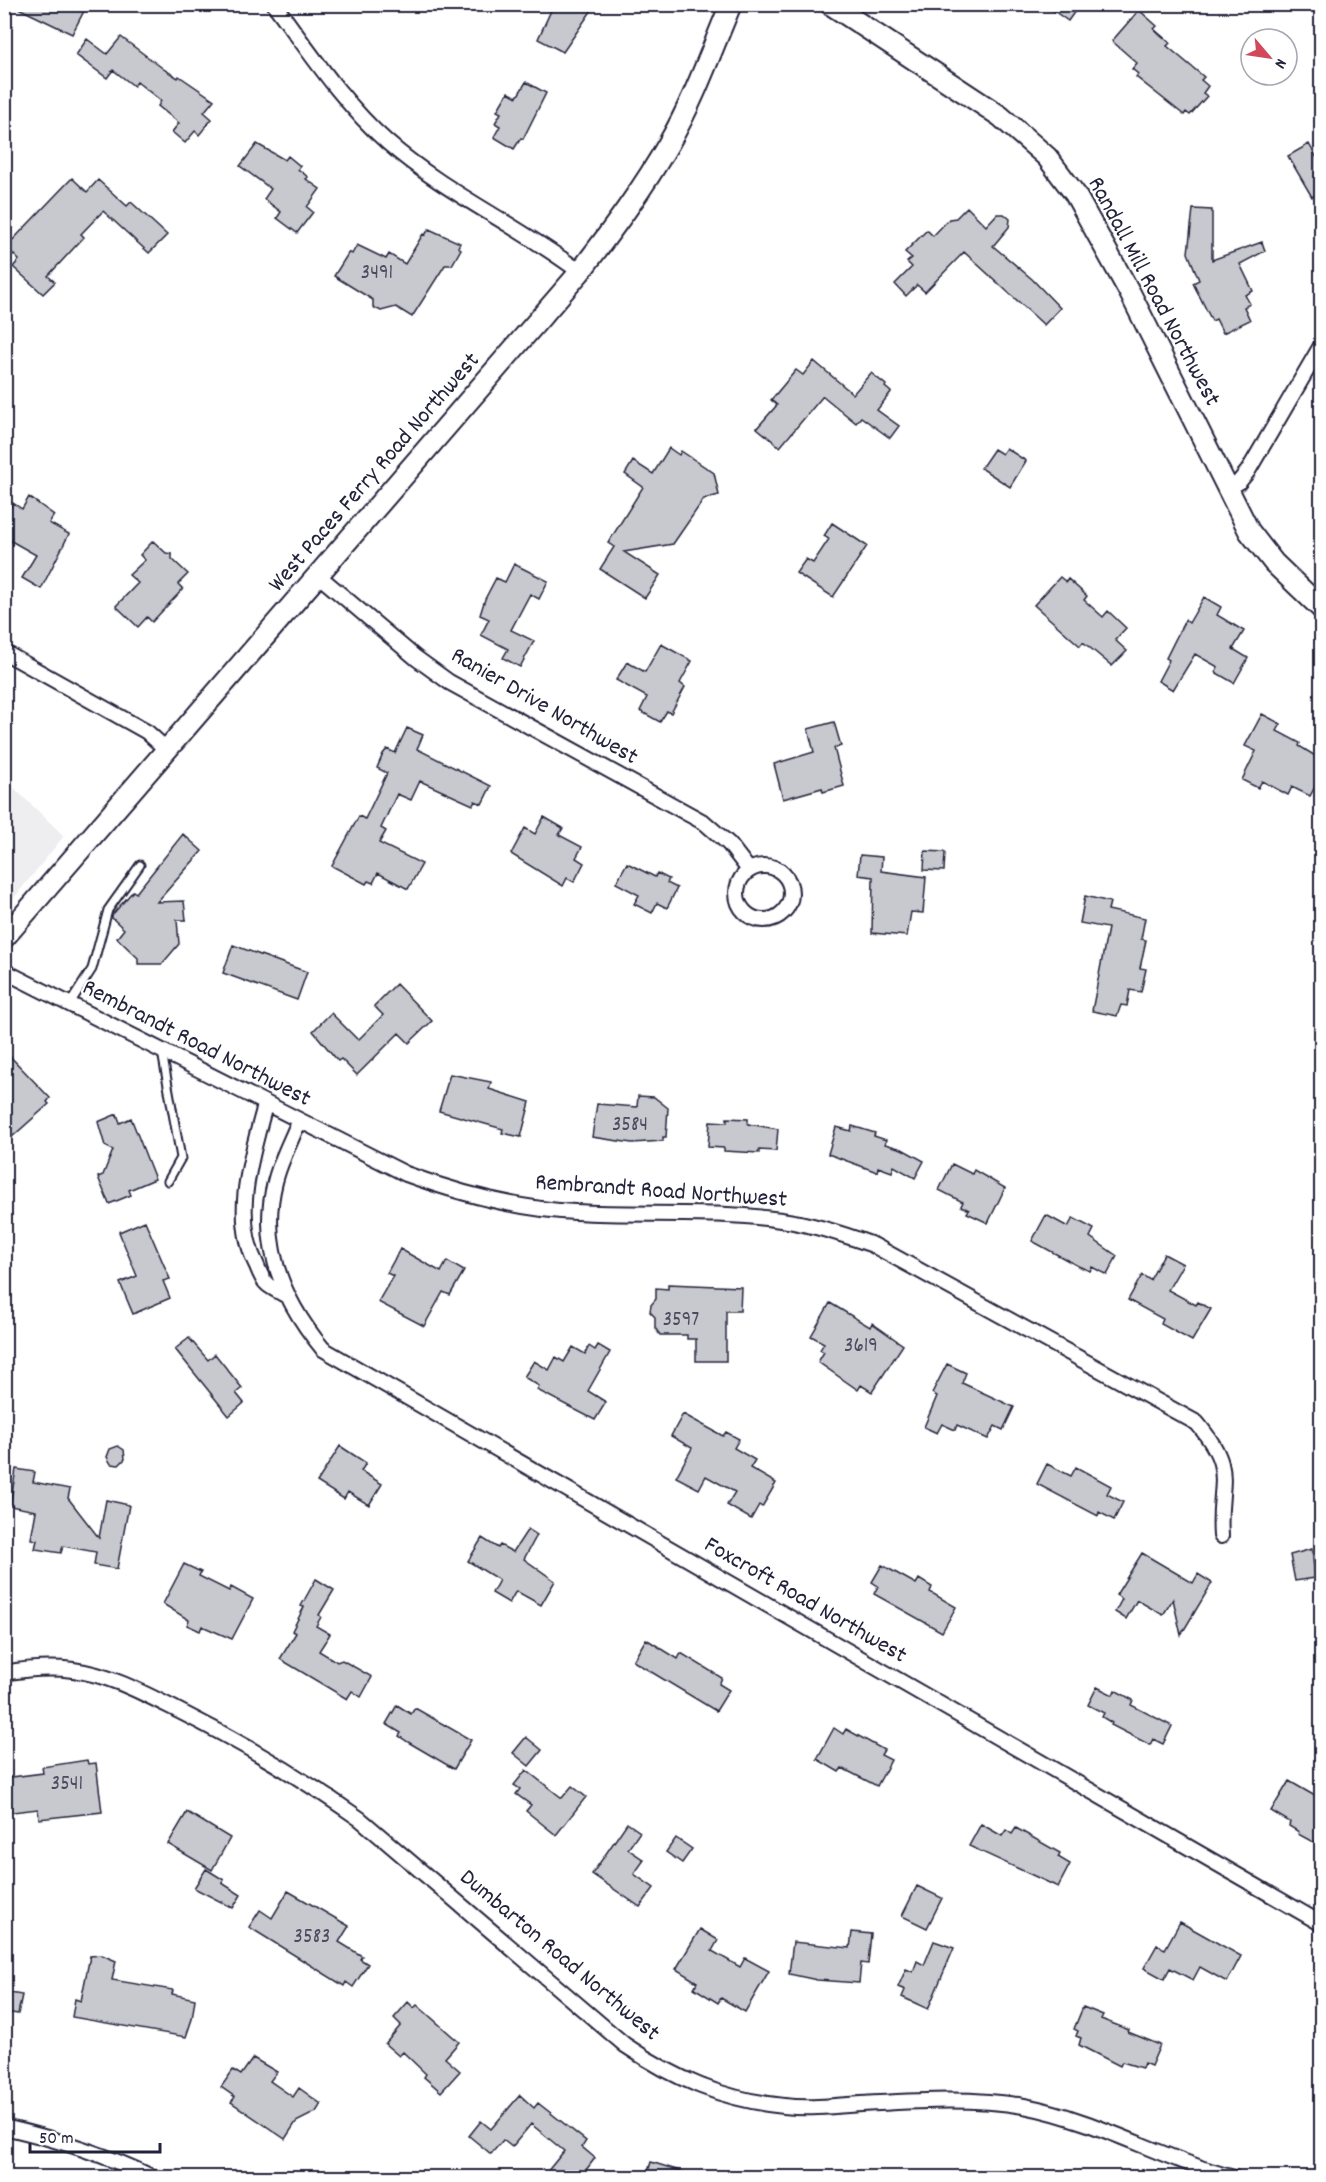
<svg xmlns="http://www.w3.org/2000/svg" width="1326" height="2182" viewBox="0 0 1326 2182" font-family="Dekko,sans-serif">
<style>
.built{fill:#eeeef1}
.building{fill:#c8c8cf;stroke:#22223b;stroke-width:1.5}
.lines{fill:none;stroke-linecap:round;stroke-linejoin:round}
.lane-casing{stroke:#22223b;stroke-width:11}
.street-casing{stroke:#22223b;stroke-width:18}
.secondary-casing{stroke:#22223b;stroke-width:24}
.lane{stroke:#fff;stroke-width:7}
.street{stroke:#fff;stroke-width:14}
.secondary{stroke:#fff;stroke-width:20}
.labels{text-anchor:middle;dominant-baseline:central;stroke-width:4.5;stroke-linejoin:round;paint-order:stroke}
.number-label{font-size:21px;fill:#4c4c60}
.street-label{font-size:24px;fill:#22223b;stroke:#fff}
</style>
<rect width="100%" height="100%" fill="#fff"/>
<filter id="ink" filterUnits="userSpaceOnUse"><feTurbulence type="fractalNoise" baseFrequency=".0167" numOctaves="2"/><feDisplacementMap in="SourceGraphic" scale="12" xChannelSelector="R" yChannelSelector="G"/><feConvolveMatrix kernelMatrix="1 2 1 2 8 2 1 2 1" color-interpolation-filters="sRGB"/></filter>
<g filter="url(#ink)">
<path class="built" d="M5,782L13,787L64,836L5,909Z"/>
<path class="building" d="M10,4H71L84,11L72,34Z
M554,4H596L563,52L538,39Z
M1044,4H1080L1068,21Z
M1139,10L1157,26L1154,29L1170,43L1167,46L1204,77L1201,80L1208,86L1203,93L1207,96L1190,115L1186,112L1184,115L1136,77L1138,74L1132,69L1137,63L1112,41Z
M121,37L165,70L178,78L179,76L214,100L204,112L212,119L199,135L195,131L185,143L172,132L179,123L158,106L161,101L137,82L134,86L113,70L107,78L76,55L87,39L107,54Z
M526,82L546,93L523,139L521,138L514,149L494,137L500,126L495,123L501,113L497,111L508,92L517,97Z
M257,144L285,160L288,156L300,166L298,169L308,177L306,179L320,189L307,207L313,212L297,233L277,218L281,212L264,199L271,189L240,166Z
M1309,144L1317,158L1322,155V192L1312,197L1288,156Z
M72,178L87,192L98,180L127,206L131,202L167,235L149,253L103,211L81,234L84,237L48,276L55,282L43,294L13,267L19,260L6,247Z
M967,207L986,226L997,214H1004L1010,219L1009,227L993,246L1032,279L1060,308L1044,325L964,252L925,292L917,285L906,296L895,284L912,267L907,262L912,258L905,252L927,230L933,236L949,219L956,218Z
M1193,209L1212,210V260L1262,242L1265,251L1240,264L1253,291L1245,295L1250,304L1244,307L1250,320L1223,333L1216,319L1212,321L1193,283L1199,280L1188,253Z
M429,229L460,243L458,247L461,249L452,265H445L412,317L396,307L381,311L373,307V300L334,276L349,252L352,254L357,245L386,259L389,254L405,264L423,234L425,235Z
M814,361L853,394L871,373L886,385L885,387L891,392L877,410L899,426L890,438L861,417L856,423L823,396L780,447L757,428L777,405L771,400L796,370L803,375Z
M669,448L679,455L681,451L714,473L719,495L704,499L673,544L624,552L660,575L645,598L600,569L614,547L608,543L643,487L625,474L633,461L653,474Z
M1006,448L1026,461L1010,487L981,468L994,449L1002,454Z
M29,497L54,515L49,523L69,534L41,589L22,578L36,555L4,537V506L10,508L13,503L22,509Z
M832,523L867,546L833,597L796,573L806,559L813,563L829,539L824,536Z
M153,541L166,553L172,554V559L188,574L178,584L183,589L152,622L147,617L138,627L116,606L138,583L129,575L145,560L140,555Z
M514,564L548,581L539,599L530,594L511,630L534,641L520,667L503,658L508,649L481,635L489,619L480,615L485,599L496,578L505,582Z
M1060,577L1066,582L1068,579L1087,596L1084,600L1103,617L1108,611L1126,628L1115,640L1127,651L1112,666L1083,642L1080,646L1034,605Z
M1204,597L1221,607L1217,615L1244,631L1233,649L1248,658L1234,683L1215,672L1218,667L1195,654L1173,690L1158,681L1169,660L1166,658L1185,620L1189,623Z
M661,644L692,661L680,683L685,687L671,713L667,711L660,722L640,711L647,697L616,680L627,662L645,672Z
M1262,714L1281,724L1277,731L1300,743L1299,746L1322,760V774L1310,796L1292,787L1288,795L1262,781L1258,788L1242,780L1256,751L1245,746Z
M834,722L841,746L834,748L844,786L823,792L822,788L783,799L774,764L814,752L808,729Z
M407,728L423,735L417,749L491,786L482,804L475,801L473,805L420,781L411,800L397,794L381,828L386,831L379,843L422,864L408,889L378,873L373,883L368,881L366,884L332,866L359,816L365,819L387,773L377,768L383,754L387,749L395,753Z
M544,817L563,828L559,835L582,847L576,858L584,863L574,882L567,878L563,886L511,854L525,828L535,834Z
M183,834L202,851L157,902L184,901L186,920H177L179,944L162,964H138V958L117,938L124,929L112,918V915L133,891L136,893Z
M925,851L945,852L944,871L924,870Z
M860,855L882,857L881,871L926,877L923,913L911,912L907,936L872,933L873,877L858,875Z
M627,863L655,877L657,873L669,879L667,883L677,888L667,908L657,903L652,913L634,904L639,895L616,883Z
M1085,896L1110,902L1108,910L1145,918L1141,939L1146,940L1140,968L1146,969L1141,992L1130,990L1127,1006L1121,1005L1117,1016L1092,1011L1108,928L1080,923Z
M233,945L307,972L297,1000L223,973Z
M396,984L432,1021L409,1043L399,1033L357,1075L341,1059L338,1061L313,1031L331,1013L358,1040L383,1015L374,1006Z
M4,1050L50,1098L47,1102L49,1104L4,1144Z
M450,1074L491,1082L489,1089L530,1102L521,1137L502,1133L503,1129L439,1111Z
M638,1096L654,1097L668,1108L666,1137H663V1141L632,1143L592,1137L597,1104L637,1107Z
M117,1114L120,1123L131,1118L155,1179L129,1190L131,1195L109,1204L98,1177L103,1175L113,1150L105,1146L98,1122Z
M727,1118L748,1119V1124L778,1129L776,1151L759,1150V1153L724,1151V1148L708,1147L710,1121L727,1122Z
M852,1126L875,1133L874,1136L886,1140L885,1144L902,1149L924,1161L915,1178L894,1166L892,1172L878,1167L877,1172L828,1154L836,1127L851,1131Z
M952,1164L972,1174L974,1170L1005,1188L988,1223L967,1213L969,1210L961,1206L963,1202L939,1190Z
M1046,1215L1068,1227L1073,1218L1094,1229L1090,1237L1117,1256L1107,1275L1092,1267L1090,1271L1078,1266L1032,1241Z
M145,1221L170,1279L163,1281L170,1298L133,1314L120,1283L137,1276L119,1232Z
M400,1249L441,1272L447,1261L464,1271L450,1295L443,1292L424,1326L378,1302L393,1276L387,1273Z
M1164,1254L1183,1264L1168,1290L1196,1305L1198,1302L1211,1309L1192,1341L1161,1324L1163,1319L1128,1300L1142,1275L1150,1280Z
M668,1284L741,1287L740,1311H726V1361H696V1339H687V1335H660L655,1328V1317L650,1312L651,1305L656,1299V1288L668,1289Z
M830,1303L870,1327L872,1323L903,1345L872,1392L861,1385L858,1390L818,1362L824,1352L820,1350L824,1343L811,1336Z
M189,1338L208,1360L215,1354L242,1388L236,1393L244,1403L229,1416L175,1349Z
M598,1345L610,1352L588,1391L606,1402L595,1420L537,1390L539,1386L524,1377L534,1361L549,1370L556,1357L564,1362L573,1347L585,1354L589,1346L595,1350Z
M947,1364L966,1373L962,1383L1014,1407L1003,1430L995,1426L988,1439L957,1425L955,1430L942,1424L937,1433L924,1427L937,1396L932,1393Z
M683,1414L723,1436L726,1432L739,1439L734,1448L755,1460L750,1468L776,1483L762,1507L759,1505L751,1519L727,1505L735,1492L706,1476L699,1489L676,1477L692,1448L671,1436Z
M118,1446L124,1450L125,1459L119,1465L111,1464L107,1457L110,1449Z
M340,1446L366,1463L361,1471L382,1484L369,1505L348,1492L344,1499L317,1482Z
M1047,1464L1071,1476L1076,1467L1111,1486L1107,1494L1123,1502L1114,1520L1099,1512L1098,1516L1037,1484Z
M16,1469L35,1472L33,1482L70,1489L68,1498L99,1538L106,1500L129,1505L117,1569L94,1565L96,1552L63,1546L61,1553L35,1549L37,1540L31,1539L36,1511L10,1506Z
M528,1529L537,1535L524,1559L555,1581L541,1605L516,1591L509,1603L492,1593L499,1580L468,1561L482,1538L498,1548L500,1545L513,1552Z
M1312,1549L1315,1578L1295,1581L1290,1555Z
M1142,1553L1193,1583L1198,1574L1212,1583L1181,1635L1173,1599L1163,1615L1137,1600L1126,1619L1115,1612L1122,1599L1116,1595Z
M184,1564L201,1572L199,1576L229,1591L231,1587L253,1599L232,1639L202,1626L200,1631L187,1625L189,1620L163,1604Z
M882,1565L916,1584L919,1579L932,1587L930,1592L956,1607L942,1632L874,1594L878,1586L872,1582Z
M316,1579L334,1590L319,1615L321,1617L316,1626L330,1634L319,1651L337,1662L342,1660L372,1677L361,1697L352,1691L347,1699L280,1659L296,1633L292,1631L304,1607L301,1606Z
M646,1639L678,1659L681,1653L722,1678L719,1684L729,1690L716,1711L633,1661Z
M1097,1687L1113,1695L1115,1690L1133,1700L1131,1705L1172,1726L1163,1744L1153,1739L1150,1745L1111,1725L1112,1723L1102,1717L1104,1713L1088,1705Z
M397,1705L411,1714L415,1708L471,1740L454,1769L408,1742L399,1736L401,1733L386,1724Z
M834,1728L843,1734L846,1729L884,1750L881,1755L891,1760L877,1786L842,1768L839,1772L817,1759Z
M526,1737L542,1750L529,1766L513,1753Z
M87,1760L88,1764L96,1763L102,1812L39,1819L38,1809L4,1813V1778L43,1773L42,1767Z
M526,1770L562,1798L572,1786L586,1797L556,1835L526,1811L531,1805L516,1794L520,1789L514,1785Z
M1289,1781L1322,1800V1847L1298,1834L1299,1832L1289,1826L1290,1822L1271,1811Z
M187,1812L230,1838L212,1870L168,1844Z
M627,1823L640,1832L628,1849L644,1860L634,1874L654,1888L640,1907L592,1874Z
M981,1824L1002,1836L1006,1830L1012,1834L1016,1828L1060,1853L1058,1857L1070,1864L1058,1887L969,1846Z
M676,1838L692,1849L682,1863L666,1852Z
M206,1869L224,1880L222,1883L241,1895L233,1908L194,1888Z
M917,1886L942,1898L927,1928L902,1916Z
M288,1891L349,1926L339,1942L362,1956L360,1959L368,1964L353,1987L346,1982L344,1986L249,1927L260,1910L272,1918Z
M1180,1922L1241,1956L1227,1982L1200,1967L1193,1980L1170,1968L1164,1979L1144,1968L1157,1945L1165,1949Z
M700,1929L718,1940L712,1951L740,1967L745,1958L769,1971L745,2012L721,1998L718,2003L694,1988L697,1982L676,1969Z
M852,1932L871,1934L868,1964L861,1963L859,1983L817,1980L789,1974L793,1942L850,1948Z
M934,1941L954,1948L928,2009L902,1997L905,1990L898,1987L906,1969L913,1972L917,1961L924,1965Z
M102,1955L116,1961L112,1980L173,1990L172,1994L195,1999L192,2019L186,2037L72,2017L75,1999L81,2001L90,1956Z
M4,1992L22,1995L18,2014L4,2012Z
M408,2002L414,2008L417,2005L459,2042L445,2058L460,2071L441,2092L424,2077L426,2074L403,2052L399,2056L385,2044L401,2025L394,2018Z
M1083,2007L1103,2015L1101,2019L1129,2030L1128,2032L1160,2045L1151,2066L1144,2063L1142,2068L1122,2062L1120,2066L1079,2045L1081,2038L1076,2036L1078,2031L1074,2029Z
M253,2058L277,2072L270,2081L293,2097L299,2088L321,2104L316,2112L296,2122L285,2139L231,2102L235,2097L221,2087L233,2070L241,2075Z
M520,2095L534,2108L538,2103L586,2141L582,2147L595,2158L580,2178H542L564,2151L531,2124L512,2147L503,2140L491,2154L469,2136L481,2121L491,2129Z
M651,2162L690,2174L689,2178H646Z"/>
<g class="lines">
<defs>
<path id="lane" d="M69,1005L92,969L108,910L140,865
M162,1052L181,1158L168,1181"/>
<path id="street" d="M274,4C309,51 343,103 387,142C445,193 518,225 580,272
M1227,489L1239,482L1248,471L1322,344
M319,576L416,658L449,682L705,823L729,844L749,870
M4,652L147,732L168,751
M737 893a27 27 0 1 1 54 0a27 27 0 1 1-54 0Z
M4,971L406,1174C461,1194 517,1209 575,1212C643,1216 713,1210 781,1220C813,1224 843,1234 873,1245L1197,1423C1238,1472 1217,1482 1221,1536
M265,1105C252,1155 231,1216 257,1266C259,1271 262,1279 266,1283C270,1288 279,1291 285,1295
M299,1121C291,1141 280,1161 275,1182C259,1245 283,1301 323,1349L1322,1924
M4,1673C27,1669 50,1667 73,1670C111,1675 145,1694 179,1711C243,1743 302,1778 360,1819L625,2045C675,2079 724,2100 784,2106C809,2109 836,2106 861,2104C916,2101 970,2097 1024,2106C1098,2120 1162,2159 1234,2178
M4,2127C57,2139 105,2154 154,2178"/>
<path id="secondary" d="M830,4L1000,116L1047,157L1075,194L1130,293L1249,531L1274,563L1322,609
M4,938L580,272C612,230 643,189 669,143C694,100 711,51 731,4"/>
</defs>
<use href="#lane" class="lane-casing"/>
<use href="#street" class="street-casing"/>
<use href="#secondary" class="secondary-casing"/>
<use href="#lane" class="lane"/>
<use href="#street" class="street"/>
<use href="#secondary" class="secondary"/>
</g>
</g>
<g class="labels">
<g class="number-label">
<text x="377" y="274">3491</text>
<text x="630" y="1126">3584</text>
<text x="681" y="1321">3597</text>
<text x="861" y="1347">3619</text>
<text x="67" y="1785">3541</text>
<text x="312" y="1938">3583</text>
</g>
<g class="street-label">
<text transform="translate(1153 292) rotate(62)">Randall Mill Road Northwest</text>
<text transform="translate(375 473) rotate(-49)">West Paces Ferry Road Northwest</text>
<text transform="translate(544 707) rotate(30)">Ranier Drive Northwest</text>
<text transform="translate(196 1044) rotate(27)">Rembrandt Road Northwest</text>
<text transform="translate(661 1192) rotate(4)">Rembrandt Road Northwest</text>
<text transform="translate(805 1601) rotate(30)">Foxcroft Road Northwest</text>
<text transform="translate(559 1956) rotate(40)">Dumbarton Road Northwest</text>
</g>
</g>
<rect width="1326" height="2182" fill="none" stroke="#fff" stroke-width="24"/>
<rect x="12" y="12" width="1302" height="2158" fill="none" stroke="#22223b" stroke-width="2" filter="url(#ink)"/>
<g transform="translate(1269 57) rotate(119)"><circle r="28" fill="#ffffff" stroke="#a7a7b1" stroke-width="1.5"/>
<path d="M0-4.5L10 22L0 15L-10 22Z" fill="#d1495b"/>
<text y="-9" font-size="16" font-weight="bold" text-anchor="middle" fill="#22223b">N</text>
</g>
<path d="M30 2143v9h130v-9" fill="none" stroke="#22223b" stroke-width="3"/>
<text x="39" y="2143" font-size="18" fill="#22223b" stroke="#ffffff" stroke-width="4.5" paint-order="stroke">50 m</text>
</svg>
